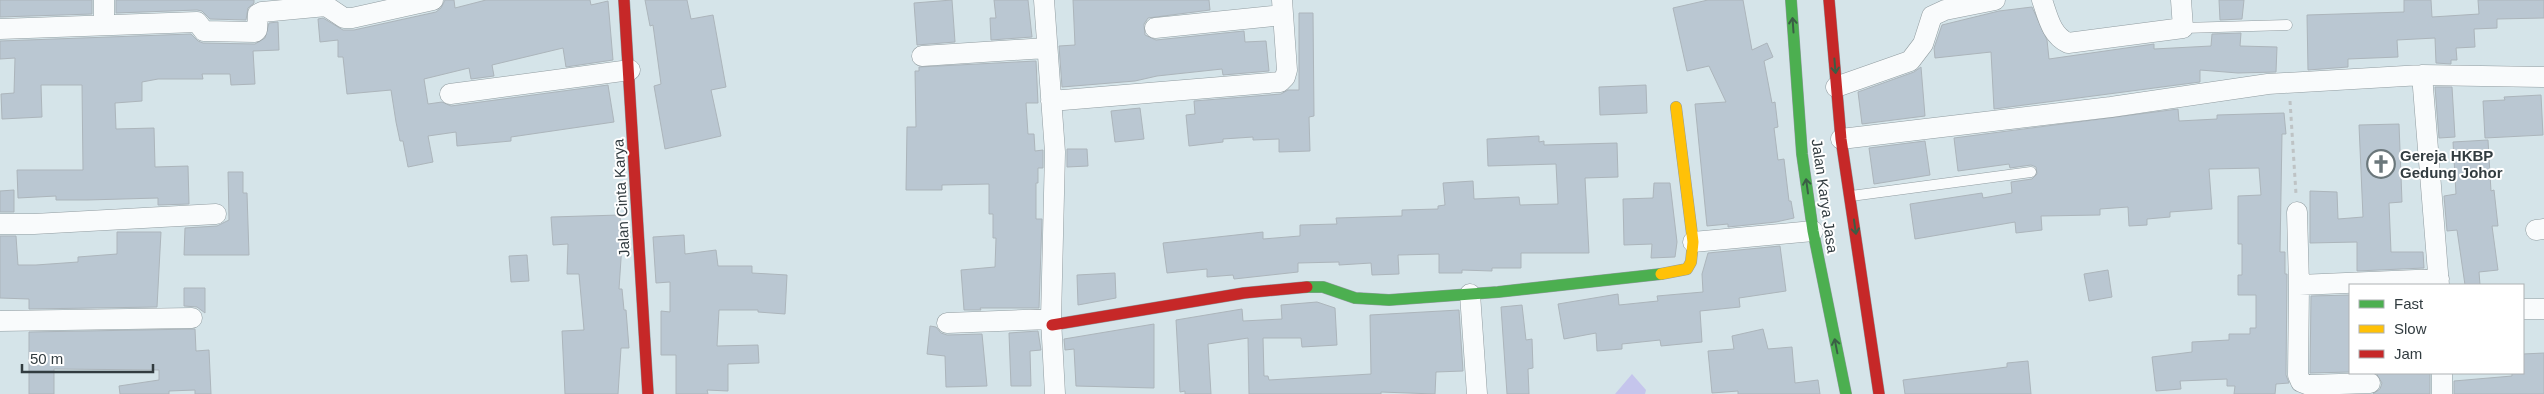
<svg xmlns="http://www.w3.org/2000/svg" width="2544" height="394" viewBox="0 0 2544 394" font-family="Helvetica,sans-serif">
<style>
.water{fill:#c5c5ec}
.building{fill:#bac7d2;stroke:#acb5bb}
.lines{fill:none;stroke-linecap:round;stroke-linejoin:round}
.lane-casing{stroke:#919ca0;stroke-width:11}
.street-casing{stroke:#919ca0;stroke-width:21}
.fast-casing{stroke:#919ca0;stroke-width:12}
.slow-casing{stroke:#919ca0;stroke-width:12}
.jam-casing{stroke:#919ca0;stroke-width:12}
.path{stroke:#bec3c5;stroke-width:3;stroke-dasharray:4 4;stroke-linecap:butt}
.lane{stroke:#f9fbfc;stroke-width:10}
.street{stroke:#f9fbfc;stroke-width:20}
.fast{stroke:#4caf50;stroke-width:11}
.slow{stroke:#ffc107;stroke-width:11}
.jam{stroke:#c62828;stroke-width:11}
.oneway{stroke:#3a5e45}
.labels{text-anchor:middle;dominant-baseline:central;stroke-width:4;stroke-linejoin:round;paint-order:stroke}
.poi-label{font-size:15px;font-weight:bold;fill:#323c40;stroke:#fff;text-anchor:start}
.street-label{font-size:15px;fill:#323c40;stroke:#fff}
</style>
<rect width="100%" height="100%" fill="#d5e4e9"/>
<path class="water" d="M1632,374L1646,390L1645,394H1615Z"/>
<path class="building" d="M0,0H92V14L0,17Z
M116,0H254V3L248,8L246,20L210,19L202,11L197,10L116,13Z
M445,0H454L455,8L486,0H590L591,5L608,1L613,60L566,67L563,48L492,65L494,76L471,79L469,68L424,79L428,104L442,102L451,106L608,85L614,122L511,137V141L457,146L456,132L428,136L433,162L408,167L403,141H400L396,122L391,90L347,94L343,57H338V40L320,42L318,19L323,18L343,30H354L436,12L441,8Z
M645,0H687L691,19L713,15L726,87L711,90L721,136L665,149L654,86L661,84L653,25L650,26Z
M952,0L955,42L917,45L914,3Z
M994,0H1028L1032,37L991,40L990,18H996Z
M1073,0H1209L1210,10L1148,18L1144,24L1145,35L1156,40L1244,31L1245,42L1266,41L1269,71L1223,75L1222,69L1157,76L1135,81L1062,87L1059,46L1075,45Z
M1708,0H1743L1752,50L1767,43L1773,57L1764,61L1772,103L1775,102L1778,127L1774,128L1778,160L1784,159L1789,201H1791L1794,218L1776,222L1728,227V224L1707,226L1695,104L1726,102L1709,66L1687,71L1673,8Z
M2219,0H2244L2242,19L2220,20Z
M2404,0H2431L2432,17L2479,14L2478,0H2544V18L2497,19V28L2474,29L2475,47L2456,48L2457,60H2451V64L2436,63L2435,38L2397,40L2398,57L2348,59V67L2308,70L2307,15L2404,12Z
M2032,7L2047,40L2049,59L2154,44V49L2211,46L2212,34L2241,33L2240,46L2277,47L2276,72L2238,73L2200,70V82L1994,109L1991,52L1935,58L1934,48L1942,25L1999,11Z
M1299,13H1313L1314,116L1309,117L1310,151L1279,152V139L1253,140V137L1223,139V142L1189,146L1186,115L1195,114L1194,101L1281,94L1288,90H1299Z
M278,22L279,50L253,51L255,84L231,85L230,74H202L203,79H158L142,82V101L115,103L116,129L154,128L155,167L188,166L189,204L158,205V198L87,200H56V196L18,198L17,170H83L82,85H41L42,117L2,119L1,94L14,93L15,58L0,59V41L191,34L198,41L203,43L255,44L265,38L269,23Z
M1036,61L1038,103H1026L1028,134H1034L1035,151L1043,150V168H1038V183H1036V219H1042L1039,308H980L981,310H964L961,270L995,267L996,238H993V214H989V184L942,185V190H906L907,127H916L915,71H919V67Z
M1921,67L1925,116L1862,124L1858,92L1914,72Z
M1646,85L1647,113L1600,115L1599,87Z
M2435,87H2452L2455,137L2439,138Z
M2541,95L2543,135L2485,138L2483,101L2505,100L2504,97Z
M1140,108L1144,139L1115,142L1111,111Z
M2178,109L2179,121L2217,119V115L2284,113L2286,134H2282L2280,252H2285V274H2287L2286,375L2289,383L2276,384L2275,394H2234L2235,386H2227V379L2180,381L2181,389L2156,391L2152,357L2192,352V342L2229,340V334H2250V328H2256V295H2238V275H2242V244H2238V196L2261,195L2259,168L2209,169L2212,209L2170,212V217L2147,219V225L2129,226L2128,207L2100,209V215L2041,216L2042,230L2016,233L2015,222L1915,239L1910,204L1982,193L1983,198L2012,193L2011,182L2032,179L2037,174L2036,167L2031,165L2010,168L2009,164L1958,171L1954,138Z
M2399,124L2402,202L2389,203L2391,252H2423L2424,268L2357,271V242L2310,243V191L2337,192L2338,219L2363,217L2359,125Z
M1539,136V142L1544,141V145L1617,143L1618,177L1585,178L1589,253H1521V268H1492V271L1462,270V273H1439V254L1398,255L1399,274L1372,275L1371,263L1339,265V262L1298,263V272L1234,279L1233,275L1207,277V269L1167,273L1163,243L1263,232V239L1300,236V225L1337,224L1336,218L1402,216V210L1438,209V206L1445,205L1443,183L1473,181L1474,199L1519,197L1520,205L1558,204L1556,164L1488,166L1487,139Z
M2488,140L2491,191L2494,190L2498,226H2492L2498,270L2479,272L2480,285H2465L2457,230L2447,231L2444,196L2456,194L2453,142Z
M1925,141L1930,175L1874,184L1869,148Z
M1067,149H1087L1088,166L1067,167Z
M228,172H243V193H247L249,255H184L185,228L217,226L229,220Z
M1654,183H1670L1677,242L1675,257L1651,258L1652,244L1624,245L1623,199L1653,198Z
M14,190V212H0V191Z
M620,215L622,244L619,289H622L624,310H626L629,348H621L618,394H565L562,331L584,330L579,274H567L568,244L553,245L551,217Z
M117,232H161L157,307L29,309V299L0,298V236H16L18,265H36L78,262V257L117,254Z
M684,235L685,254L716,250L718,266H752V273L787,275L785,314L758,312V310H719L717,346L758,345L759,363L728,364V391L707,390L708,394H676V355H661V311L670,312V282L656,283L653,237Z
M1780,246L1786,291L1739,298L1740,307L1700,311L1702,342L1661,346L1660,340L1622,344V349L1597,351L1596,333L1564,339L1558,304L1618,294L1619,305L1658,301L1657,296L1703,292L1702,274L1708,253Z
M527,255L529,281L511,282L509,256Z
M2108,270L2112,297L2089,301L2084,274Z
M1115,273L1116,298L1078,305L1077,275Z
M184,288H205V313L197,307L184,306Z
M2350,295V372L2310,373L2311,296Z
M1317,302L1335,308L1337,345L1302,347L1301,338H1263L1264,376H1268L1269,380L1371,374L1370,315L1459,310L1463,371L1436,372L1435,394L1381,392V394H1249L1248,338L1208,344L1211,394H1185V391L1180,392L1176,320L1242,309L1243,321L1282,319L1281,305Z
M1522,305L1526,340L1532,339L1533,368L1528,369L1529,394H1507L1501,307Z
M1154,324V388L1076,386L1074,349L1065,350L1064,339Z
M930,326L936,327L941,333L947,335L982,334L987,386L946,387L945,356L927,354Z
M195,329L196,351L209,350L211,394H195V390L169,391V394H120L119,386L159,380V370L54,369V394H29V332Z
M1763,329L1768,349L1792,347L1795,383L1818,380L1820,394H1738V391L1712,393L1708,351L1734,349L1732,336Z
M1038,331L1041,350L1030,351L1031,386H1011L1009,333Z
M2544,353V394H2454V381L2512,376V373H2523V354Z
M2028,361L2031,394H1905L1903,380L2007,367V363Z
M2376,373H2430V394H2373L2380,389L2382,383Z"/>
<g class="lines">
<defs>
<path id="lane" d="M2183,28L2287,25
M1851,196L2031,172"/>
<path id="street" d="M104,0V25
M1044,0L1055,152L1051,319L1055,394
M2042,0C2048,17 2051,35 2068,43L2183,28L2181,0
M1155,28L1283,15
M0,29L197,22L204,31L255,32L257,30L258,14L262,12L326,6L344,18H352L433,0
M922,56L1046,48
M2422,75L2439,285
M1836,87L1910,61L1923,44L1932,16L1945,10L1995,0
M450,94L630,70
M1051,101L1280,82L1285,77L1287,70L1282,0
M1841,139L2111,107L2268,84L2422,75L2544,77
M2297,212L2299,285L2298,375L2301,382L2309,385L2370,383
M0,224H34L216,214
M2536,230L2544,229
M1693,242L1813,231
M2299,285L2439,279
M1470,294L1477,394
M2523,309H2544
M0,321L192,318
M947,323L1051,319
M2442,373V394"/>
<path id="fast" d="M1791,0L1802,154L1813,231L1846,394
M1307,287H1323L1355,298L1389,300L1498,292L1661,274"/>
<path id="slow" d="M1661,274L1687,269L1691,262L1693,242L1676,107"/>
<path id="jam" d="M624,0L648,394
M1829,0L1841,139L1879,394
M1052,325L1244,293L1307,287"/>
</defs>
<use href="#lane" class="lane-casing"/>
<use href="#street" class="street-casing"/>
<use href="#fast" class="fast-casing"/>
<use href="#slow" class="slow-casing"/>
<use href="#jam" class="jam-casing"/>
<path class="path" d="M2290,101L2296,194"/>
<use href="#lane" class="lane"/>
<use href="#street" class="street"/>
<use href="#fast" class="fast"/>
<use href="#slow" class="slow"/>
<use href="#jam" class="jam"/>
</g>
<defs><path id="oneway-shaft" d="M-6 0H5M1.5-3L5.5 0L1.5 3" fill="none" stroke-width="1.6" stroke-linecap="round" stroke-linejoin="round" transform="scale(1.25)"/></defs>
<g class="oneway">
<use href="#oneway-shaft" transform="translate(1793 25) rotate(-94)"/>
<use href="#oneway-shaft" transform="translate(1835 66) rotate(85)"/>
<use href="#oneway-shaft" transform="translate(1807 186) rotate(-98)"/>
<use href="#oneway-shaft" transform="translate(1855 227) rotate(82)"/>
<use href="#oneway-shaft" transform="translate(1836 346) rotate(-101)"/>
</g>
<defs>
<symbol id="church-ring" viewBox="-11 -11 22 22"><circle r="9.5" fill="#fff" stroke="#6b777b" stroke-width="1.5"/><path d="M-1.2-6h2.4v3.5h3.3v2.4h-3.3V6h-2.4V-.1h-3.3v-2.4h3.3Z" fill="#6b777b"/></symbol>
</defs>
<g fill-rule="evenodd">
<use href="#church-ring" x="2365" y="148" width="32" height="32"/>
</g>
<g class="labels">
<g class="poi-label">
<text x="2400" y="155">Gereja HKBP<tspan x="2400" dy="17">Gedung Johor</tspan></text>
</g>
<g class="street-label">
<text transform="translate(1825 196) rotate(82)">Jalan Karya Jasa</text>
<text transform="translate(621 198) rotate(-93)">Jalan Cinta Karya</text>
</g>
</g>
<rect x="2349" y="284" width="175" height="90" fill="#ffffff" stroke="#adb1b3"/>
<rect x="2359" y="300" width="25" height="8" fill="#4caf50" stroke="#adb1b3"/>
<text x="2394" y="309" font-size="15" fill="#323c40">Fast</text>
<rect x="2359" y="325" width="25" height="8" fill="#ffc107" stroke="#adb1b3"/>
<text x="2394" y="334" font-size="15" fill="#323c40">Slow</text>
<rect x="2359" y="350" width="25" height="8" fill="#c62828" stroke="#adb1b3"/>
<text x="2394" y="359" font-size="15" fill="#323c40">Jam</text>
<path d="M22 364v8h131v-8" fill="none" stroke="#323c40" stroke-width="2.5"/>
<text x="30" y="364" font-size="15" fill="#323c40" stroke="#ffffff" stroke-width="4" paint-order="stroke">50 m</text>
</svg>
